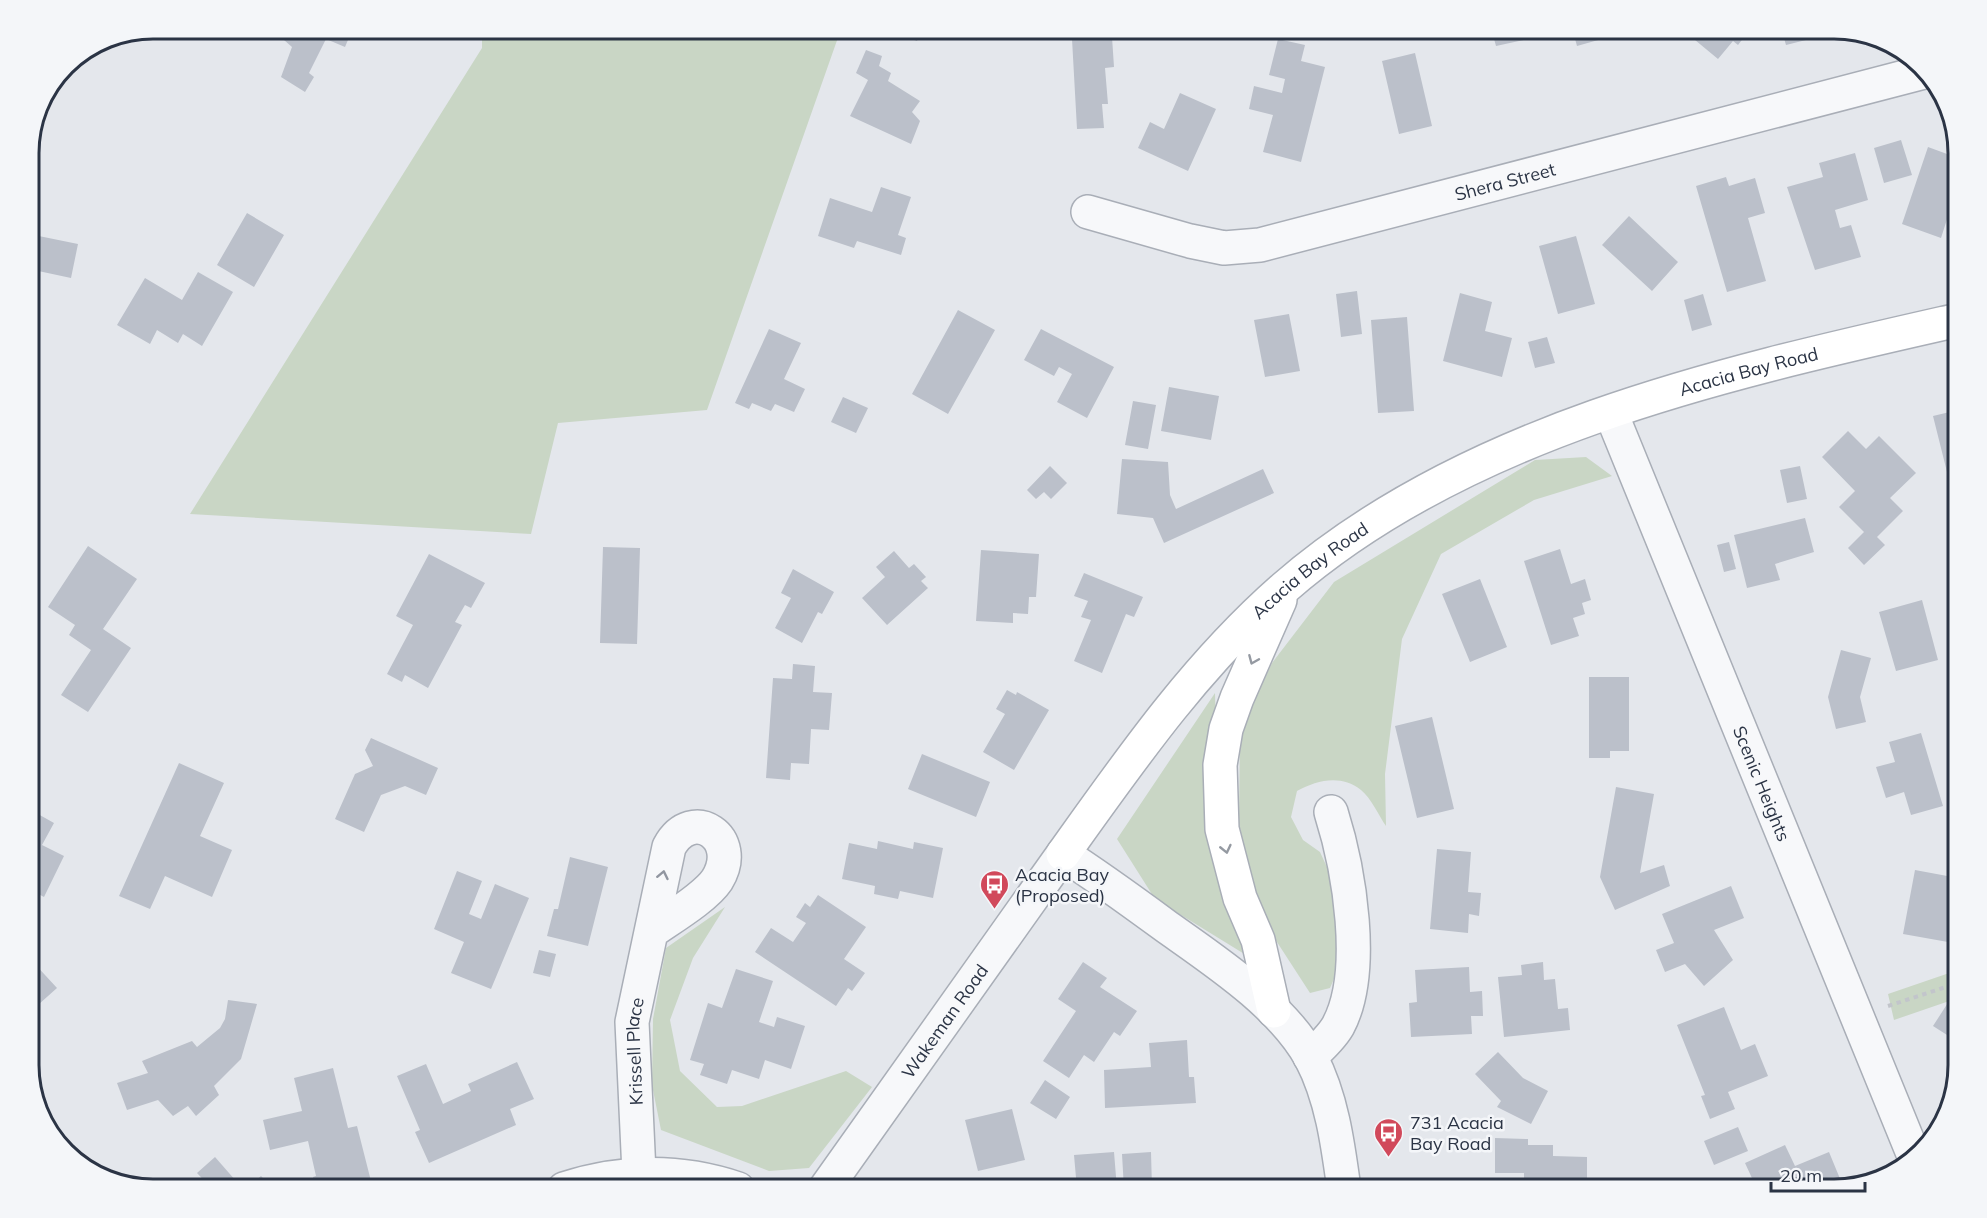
<svg xmlns="http://www.w3.org/2000/svg" width="1987" height="1218" viewBox="0 0 1987 1218" font-family="Mulish,sans-serif">
<style>
.green{fill:#c9d6c5}
.building{fill:#bbc0ca}
.lines{fill:none;stroke-linecap:round;stroke-linejoin:round}
.street-casing{stroke:#a9aeb7;stroke-width:36}
.secondary-casing{stroke:#a9aeb7;stroke-width:36}
.path{stroke:#c2c5cb;stroke-width:4;stroke-dasharray:4.5 4.5;stroke-linecap:butt}
.street{stroke:#f7f8fa;stroke-width:33}
.secondary{stroke:#fff;stroke-width:33}
.oneway{stroke:#959aa2}
.oneway2{stroke:#9196a0}
.labels{text-anchor:middle;dominant-baseline:central;stroke-width:5;stroke-linejoin:round;paint-order:stroke}
.street-label{font-size:18px;fill:#2b3445;stroke:#f4f6f9}
.poi-label{font-size:18px;fill:#2b3445;stroke:#f4f6f9;text-anchor:start}
.rim{fill:none;stroke:#2b3445;stroke-width:3}
</style>
<rect width="100%" height="100%" fill="#e4e7ec"/>
<path class="green" d="M482,29H841L707,410L558,423L531,534L190,514L482,48Z
M1586,457L1612,476L1534,500L1441,554L1402,639L1385,774L1386,826C1379,816 1371,798 1361,790C1341,774 1317,780 1297,791L1291,817L1303,840L1320,852L1331,876L1340,965L1330,988L1310,993L1255,908L1239,823L1240,731L1272,663L1334,582L1535,460Z
M1215,693L1216,735L1209,778L1217,878L1246,955L1155,899L1117,839Z
M725,907L693,958L670,1020L680,1071L717,1107L742,1106L846,1071L872,1087L809,1168L769,1171L661,1130L652,1085L653,1019L666,948Z
M1958,970V998L1894,1020L1888,994Z"/>
<path class="building" d="M281,28H353L345,47L326,39L309,73L314,77L305,92L281,77L292,47L284,40L285,32Z
M882,28H922L917,41Z
M1393,28H1441V29L1396,40Z
M1491,28H1540L1542,36L1496,46Z
M1572,28H1630V31L1577,46Z
M1695,28H1751L1738,45L1733,41L1718,59L1689,35Z
M1781,28H1834L1842,31L1786,45Z
M1112,37L1114,67L1105,68L1108,104H1102L1104,128L1077,129L1072,39Z
M1278,39L1305,45L1301,61L1325,67L1301,162L1263,152L1273,115L1249,109L1254,86L1282,93L1285,79L1269,75Z
M866,50L882,56L879,66L891,73L888,81L920,101L912,112L920,121L911,144L850,116L868,80L856,73Z
M1415,53L1432,126L1399,134L1382,61Z
M1180,93L1216,109L1188,171L1138,148L1150,122L1164,129Z
M1901,140L1912,175L1884,183L1874,148Z
M1928,147L1958,158V210L1956,215L1949,213L1941,238L1902,224Z
M1855,153L1868,200L1835,210L1840,228L1851,225L1861,257L1815,270L1787,187L1823,177L1819,163Z
M1726,177L1729,186L1755,178L1765,213L1748,218L1766,281L1727,292L1696,186Z
M881,187L911,197L898,235L906,238L901,255L857,241L854,248L818,236L830,198L872,212Z
M247,213L284,235L254,287L217,265Z
M1629,216L1678,262L1652,291L1602,245Z
M29,234L78,244L71,278L29,269Z
M1576,236L1595,304L1558,314L1539,246Z
M198,272L233,292L202,346L183,334L178,343L157,330L150,344L117,325L145,278L182,300Z
M1357,291L1362,334L1341,337L1336,294Z
M1460,293L1492,302L1485,331L1512,338L1502,377L1443,361Z
M1703,294L1712,325L1692,331L1684,300Z
M958,310L995,330L948,414L912,394Z
M1289,314L1300,371L1265,377L1254,320Z
M1407,317L1414,411L1378,413L1371,320Z
M769,329L801,343L784,379L805,389L794,412L775,404L771,411L752,403L749,409L735,403Z
M1041,329L1114,367L1087,418L1057,402L1072,374L1059,367L1054,376L1024,360Z
M1547,337L1555,363L1535,368L1528,342Z
M1169,387L1219,396L1211,440L1161,431Z
M843,397L868,408L856,433L831,422Z
M1133,401L1156,405L1148,449L1125,445Z
M1958,410V482L1950,484L1933,416Z
M1848,431L1866,449L1879,436L1916,473L1890,498L1903,511L1877,537L1885,545L1864,565L1848,548L1864,532L1839,507L1855,491L1822,457Z
M1122,459L1168,462L1170,495L1176,509L1263,469L1274,493L1164,543L1153,518L1117,514Z
M1050,466L1067,483L1051,499L1044,492L1036,499L1027,490Z
M1800,466L1807,499L1787,503L1780,470Z
M1805,518L1814,552L1775,564L1780,580L1747,588L1734,535Z
M1729,542L1736,569L1724,572L1717,545Z
M88,546L137,579L103,629L131,648L88,712L61,695L91,650L69,635L75,625L48,607Z
M603,547L640,548L637,644L600,643Z
M1560,549L1571,584L1585,579L1591,600L1582,603L1585,614L1573,618L1579,636L1551,645L1524,561Z
M981,550L1039,554L1036,597H1029L1028,614L1013,613V623L976,621Z
M894,551L909,568L914,564L926,577L921,581L928,588L887,625L862,598L885,577L876,567Z
M429,554L485,583L471,608L465,605L455,622L462,625L428,688L405,675L402,682L387,674L413,625L396,616Z
M793,569L834,592L822,614L818,612L802,643L775,628L791,598L781,593Z
M1084,573L1143,597L1134,617L1126,614L1102,673L1074,661L1091,620L1081,617L1088,601L1074,596Z
M1480,579L1507,647L1470,662L1442,594Z
M1922,600L1938,660L1896,671L1879,612Z
M1841,650L1871,658L1860,697L1866,722L1836,729L1828,697Z
M793,664L815,666L813,692L832,693L829,730L811,729L809,764L791,763L790,780L766,778L773,678L792,679Z
M1589,677H1629V751H1610V758H1589Z
M1007,690L1016,695L1017,692L1049,710L1014,770L983,752L1005,714L996,709Z
M1432,717L1454,809L1417,818L1395,726Z
M1921,733L1943,806L1911,815L1904,792L1886,798L1876,767L1895,762L1889,742Z
M371,738L438,768L426,795L405,786L381,795L364,832L335,819L355,774L373,766L365,750Z
M922,754L990,782L976,817L908,789Z
M179,763L224,783L200,836L232,850L212,897L165,876L150,909L119,896Z
M1616,787L1654,794L1640,873L1664,865L1670,886L1615,910L1600,877Z
M29,809L54,823L42,845L64,856L44,897L29,889Z
M878,841L913,849L914,842L943,848L933,898L900,891L898,899L874,894L875,886L842,879L849,843L877,849Z
M1437,849L1471,852L1468,892L1481,893L1479,916L1469,914L1468,933L1430,929Z
M570,857L608,867L588,946L547,936L554,909H558Z
M1915,870L1958,878L1948,942L1903,934Z
M457,871L482,881L469,914L481,919L495,884L529,898L491,989L451,973L464,942L434,929Z
M1731,886L1744,918L1714,930L1733,960L1704,986L1685,964L1665,972L1656,950L1674,943L1662,914Z
M818,895L866,927L844,959L865,973L852,991L848,988L836,1006L755,952L771,928L793,942L806,923L796,917L805,903L810,907Z
M539,950L556,954L550,977L533,973Z
M33,962L57,988L29,1013V966Z
M1083,962L1107,978L1100,987L1137,1011L1120,1036L1114,1032L1094,1062L1084,1055L1069,1078L1043,1061L1076,1011L1058,999Z
M1543,962L1544,980L1555,979L1558,1009L1568,1008L1570,1030L1504,1037L1498,977L1522,975L1521,965Z
M1469,967L1470,992L1482,991L1483,1016H1471L1472,1034L1411,1037L1409,1003L1417,1002L1415,970Z
M736,969L773,981L759,1022L774,1027L777,1017L805,1026L791,1069L765,1060L759,1079L732,1070L727,1084L700,1075L704,1064L690,1060L708,1003L722,1008Z
M1953,995L1958,998V1042L1933,1026Z
M228,1000L257,1004L241,1059L214,1086L219,1095L196,1116L188,1106L173,1116L158,1100L127,1110L117,1083L148,1073L142,1061L192,1041L197,1047L220,1028L225,1019Z
M1724,1007L1741,1050L1755,1044L1768,1076L1728,1092L1735,1109L1710,1119L1701,1096L1705,1095L1677,1025Z
M1187,1040L1189,1077H1194L1196,1103L1105,1108L1104,1070L1151,1067L1149,1043Z
M1498,1052L1523,1078L1548,1091L1531,1124L1497,1107L1501,1101L1475,1074Z
M517,1062L534,1099L510,1109L516,1125L429,1163L415,1132L420,1130L397,1076L426,1064L443,1104L471,1091L468,1084Z
M333,1068L348,1128L357,1126L373,1189H316L313,1177L316,1176L308,1141L270,1150L263,1120L302,1111L294,1078Z
M1045,1080L1070,1097L1056,1119L1030,1103Z
M1012,1109L1025,1160L978,1171L965,1120Z
M1738,1127L1748,1151L1714,1165L1704,1141Z
M1495,1138L1528,1139V1145H1553V1156L1587,1157V1189H1524V1173H1495Z
M1785,1145L1795,1166L1829,1152L1843,1186L1834,1189H1757L1745,1163Z
M1114,1152L1117,1189H1077L1074,1155Z
M1151,1152L1152,1188L1124,1189L1122,1154Z
M215,1157L243,1189H212L197,1173Z
M261,1176L273,1189H246Z"/>
<g class="lines">
<defs>
<g id="street">
<path id="s1" d="M1088,212L1190,241L1224,248L1260,245L1924,72"/>
<path id="s2" d="M1611,413L1914,1156"/>
<path d="M1310,1057C1320,1048 1331,1038 1338,1026C1367,972 1349,869 1331,812"/>
<path id="s3" d="M639,1173L632,1022L669,847C692,804 743,838 717,880C705,898 669,919 651,932"/>
<path d="M564,1189C623,1170 679,1169 738,1189"/>
<path id="s4" d="M825,1189L1063,854C1099,877 1133,902 1167,927C1215,961 1282,1005 1311,1058C1332,1098 1338,1145 1344,1189"/>
</g>
<g id="secondary">
<path id="s5" d="M1063,854C1130,760 1196,665 1284,588C1466,429 1729,372 1958,320"/>
<path d="M1274,1011L1258,940L1240,898L1222,829L1220,765L1226,729L1237,698L1280,600"/>
</g>
</defs>
<use href="#street" class="street-casing"/>
<use href="#secondary" class="secondary-casing"/>
<path class="path" d="M1888,1006L1958,983"/>
<use href="#street" class="street"/>
<use href="#secondary" class="secondary"/>
</g>
<defs><path id="oneway-chevron" d="M-2-3.5L2.5 0L-2 3.5" fill="none" stroke-width="1.6" stroke-linecap="round" stroke-linejoin="round" transform="scale(1.5)"/></defs>
<g class="oneway">
<use href="#oneway-chevron" transform="translate(1253 660) rotate(113)"/>
<use href="#oneway-chevron" transform="translate(1226 849) rotate(77)"/>
</g>
<use class="oneway2" href="#oneway-chevron" transform="translate(663 875) rotate(-78)"/>
<defs>
<symbol id="bus-pin" viewBox="-11 -11 22 30"><path d="M0 17L-7.5 6A9.5 9.5 0 1 1 7.5 6Z" fill="#d1495b" stroke="#f4f6f9"/><path d="M-5-6H5V4H4V6H2V4H-2V6H-4V4H-5ZM-3.5-4V0h7V-4ZM-3.5 1.2v1.5H-2V1.2ZM2 1.2v1.5H3.5V1.2Z" fill="#fff"/></symbol>
</defs>
<g fill-rule="evenodd">
<use href="#bus-pin" x="978" y="868" width="33" height="45"/>
<use href="#bus-pin" x="1372" y="1116" width="33" height="45"/>
</g>
<g class="labels">
<g class="street-label">
<text stroke="none"><textPath href="#s1" startOffset="430">Shera Street</textPath></text>
<text stroke="none"><textPath href="#s5" startOffset="864">Acacia Bay Road</textPath></text>
<text stroke="none"><textPath href="#s5" startOffset="378">Acacia Bay Road</textPath></text>
<text stroke="none"><textPath href="#s2" startOffset="400">Scenic Heights</textPath></text>
<text stroke="none"><textPath href="#s4" startOffset="206">Wakeman Road</textPath></text>
<text stroke="none"><textPath href="#s3" startOffset="122">Krissell Place</textPath></text>
</g>
<g class="poi-label">
<text x="1015" y="874">Acacia Bay<tspan x="1015" dy="21">(Proposed)</tspan></text>
<text x="1410" y="1122">731 Acacia<tspan x="1410" dy="21">Bay Road</tspan></text>
</g>
</g>
<path d="M0 0H1987V1218H0ZM153 39H1834A114 114 0 0 1 1948 153V1065A114 114 0 0 1 1834 1179H153A114 114 0 0 1 39 1065V153A114 114 0 0 1 153 39Z" fill="#f4f6f9" fill-rule="evenodd"/>
<path class="rim" d="M153 39H1834A114 114 0 0 1 1948 153V1065A114 114 0 0 1 1834 1179H153A114 114 0 0 1 39 1065V153A114 114 0 0 1 153 39Z"/>
<path d="M1771 1182v9h94v-9" fill="none" stroke="#2b3445" stroke-width="3"/>
<text x="1780" y="1182" font-size="18" fill="#2b3445" stroke="#f4f6f9" stroke-width="4.5" paint-order="stroke">20 m</text>
</svg>
